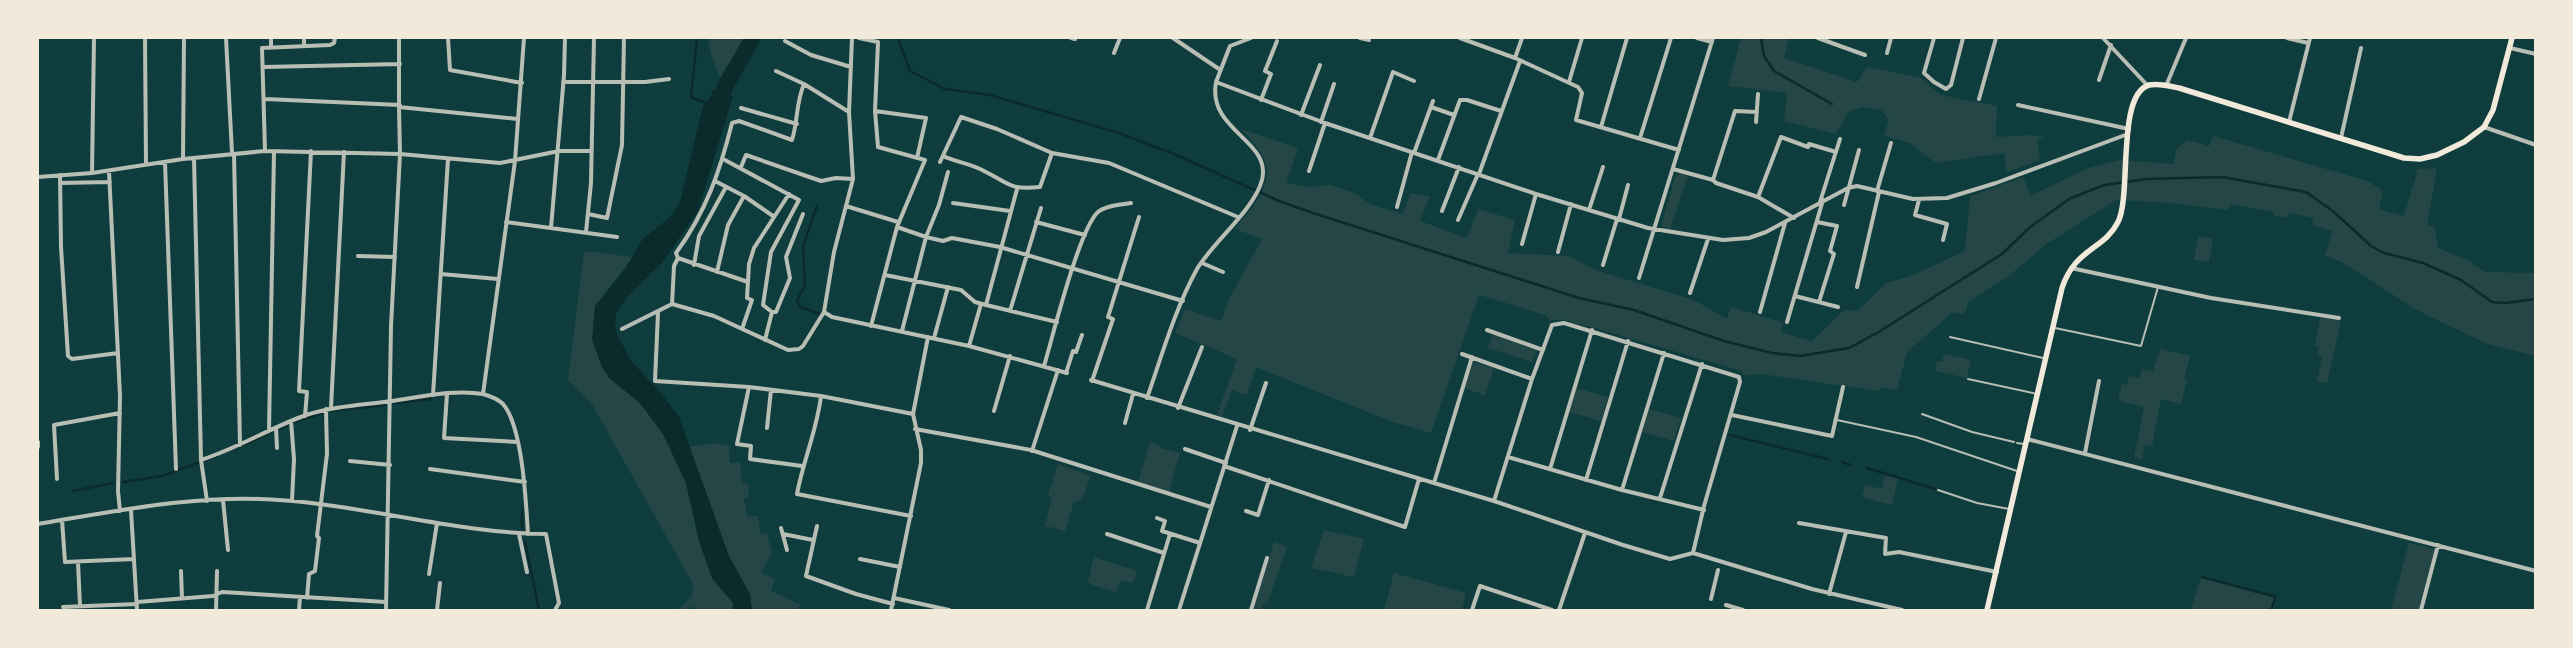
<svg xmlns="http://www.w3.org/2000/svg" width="2573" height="648" viewBox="0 0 2573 648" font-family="'Work Sans',sans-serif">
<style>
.green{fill:#244646}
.water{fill:#0a2a2b}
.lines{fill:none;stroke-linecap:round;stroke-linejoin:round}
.stream{stroke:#0a2a2b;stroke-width:2.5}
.river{stroke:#0a2a2b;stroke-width:16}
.service{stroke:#b8beb3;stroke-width:2}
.minor{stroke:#b8beb3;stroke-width:4}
.secondary{stroke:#f1e9da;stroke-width:5.5}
</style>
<rect width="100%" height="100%" fill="#0f3d3e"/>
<path class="green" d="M708,38H744L741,42V59L726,66L720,78L711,54Z
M1741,38H1789L1784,58L1857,82L1867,67L1921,78L1941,95L1997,106L1996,137L2029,135L2044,137L2037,140L2040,160L2007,172L2004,153L1936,163L1910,143L1884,136L1889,120L1881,110L1862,107L1848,112L1836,134L1784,121L1787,93L1728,86Z
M1241,129L1298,148L1286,183L1306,187L1330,185L1355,193L1369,204L1402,214L1411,193L1430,196L1420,221L1467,238L1478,209L1515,220L1508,253L1569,256L1595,270L1694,300L1727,319L1731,307L1784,323L1780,332L1812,341L1844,310L1858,311L1886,283L1911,276L1965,251L1970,196L2024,177L2030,196L2088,168L2121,160L2173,164L2177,148L2188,140L2209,146L2213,136L2368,181L2383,191L2379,209L2404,216L2418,169L2437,168L2427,225L2435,227L2438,248L2469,261L2485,272L2536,273L2535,356L2487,344L2415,309L2342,262L2325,256L2332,231L2312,225L2313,218L2289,213L2286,218L2274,216V212L2230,204L2228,210L2172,203L2116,200L2045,245L2010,275L1968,302L1965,314L1952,313L1907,352L1897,390L1881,388L1877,391L1762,374L1744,375L1742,371L1591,327L1561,319L1550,321L1545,315L1479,295L1431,433L1390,421L1256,367L1247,395L1232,390L1222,417L1217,415L1237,359L1175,333L1185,309L1221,321L1229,299L1262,239L1235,229C1268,188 1284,171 1241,129Z
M1681,173L1688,176L1670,229L1662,227V223L1675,177Z
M2198,237L2213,238L2209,262L2194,260Z
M584,251L633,257L595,306L609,378L640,403L663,434L686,483L699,541L712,578L733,603V610H697L693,606L688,610H677L692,596L693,584L593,406L568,380Z
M2320,317L2341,321L2327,383L2317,381L2322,356L2317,355L2319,347L2315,346Z
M1493,333L1537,350L1532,362L1488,348Z
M2160,349L2190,356L2184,379L2187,380L2181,404L2161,399L2152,446L2145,445L2142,459L2134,457L2144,407L2122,402V400L2118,399L2122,384L2127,385L2129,376L2139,378L2142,369L2153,371Z
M1944,354L1971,360L1967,378L1935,371L1937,361L1942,362Z
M1473,362L1494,368L1485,395L1464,388Z
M1576,388L1608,397L1601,421L1569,412Z
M1649,409L1681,418L1674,441L1642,432Z
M1150,442L1160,446V448L1180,453L1169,492L1138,482Z
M715,443L729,446L730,463L740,462L742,482L749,484L748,498H744L747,517L758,516L760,534L767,533L772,552L761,573L775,579L771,591L800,604L798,610H752C752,588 736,575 728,555C714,520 703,483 689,447Z
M1058,464L1091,476L1082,499L1074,502L1065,531L1045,526L1052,497L1048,495Z
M1885,475L1898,478L1892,505L1862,497L1865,485L1882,489Z
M1324,530L1364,539L1354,577L1311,568Z
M1274,542L1287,547L1267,604L1264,603L1261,610H1252Z
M2409,543L2435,549L2419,610H2391Z
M1094,557L1137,571L1133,583L1120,580L1116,592L1092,585L1088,581Z
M1394,573L1466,593L1462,610H1384Z
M2201,576L2278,597L2273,610H2191Z"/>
<path class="water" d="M713,89L733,96L698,211L662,263L627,297L616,313L615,322L617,334L631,361L661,393L679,417L729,556L750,594L752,610H733V603L712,578L699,541L686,483L663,434L640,403L609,378L601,365L592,339L595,306L626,268L642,240L671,216L680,202L703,106L710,98Z"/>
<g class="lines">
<path class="stream" d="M697,38L691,97L709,104
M898,38L910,71L945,89L990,95L1119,133L1174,154L1279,201L1313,213L1579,298L1634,310L1724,341L1772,353L1800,356L1849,348L1877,333L2002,254L2029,228L2069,199L2104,185L2147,179L2222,177L2306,192L2334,212L2371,246L2384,253L2423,263L2461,280L2492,302L2505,303L2536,299
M1761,38L1764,56L1774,71L1832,104
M817,206L803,246L805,285L797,301L800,307L820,314
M394,403L431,399
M330,411L385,405
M294,422L326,412
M278,429L289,425
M1730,435L1828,459
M239,447L274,431
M1842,462L1851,465
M1867,468L1935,489
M123,482L162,476L217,456
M73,491L113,483
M522,528V511
M525,542L539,610
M2202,577L2276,597L2271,610"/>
<path class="river" d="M716,112L726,85L753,38"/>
<path class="service" d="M2055,328L2141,346L2158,287
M1950,337L2043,358
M1968,379L2037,394
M1922,414L1972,432L2014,442
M1837,420L1916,437L2017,471
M2017,443L2024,444
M1938,490L1977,503L2009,509"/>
<path class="minor" d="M145,38L146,164
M226,38L232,153
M399,38V107
M448,38L450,70L522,83
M859,38L878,42L875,111L878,147L925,160L897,227L871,326
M1071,38L1075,39
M1173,38L1219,69
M1251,38L1230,46L1216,82L1325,123L1536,194L1648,228L1723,240L1749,238L1766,232L1848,188L1857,186L1913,199L1947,198L1996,183L2128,134
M1360,38L1369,40
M1460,38L1515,58L1578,87L1582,93L1576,120L1679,150
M1697,38L1712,42
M1818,38L1865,55
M1934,38L1924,73L1934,82L1946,89L1951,85L1963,38
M2103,38L2148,86
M2287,38L2308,43
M785,41L811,55L851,67
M304,46V38
M271,47V38
M2510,48L2536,54
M1114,53L1120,38
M1887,53L1891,38
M1515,58L1522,38
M263,67L400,64
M776,71L804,84L849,112
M2099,80L2111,45
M563,82H645L669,79
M1569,82L1582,38
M2166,86L2186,38
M265,99L400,105
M1979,99L1996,38
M1261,100L1271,74L1265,71L1277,41
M2018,105L2129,129
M1431,107L1454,115
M741,108L797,124
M875,111L926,118L917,158
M1301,115L1320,65
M1321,122L1334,84
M1756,122L1758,94
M2289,122L2310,38
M1601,127L1627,38
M2484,127L2536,145
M1370,138L1393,72L1414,81
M1640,138L1671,38
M2341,138L2361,48
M265,151L262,48L330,45L334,43L335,38
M1414,153L1433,101
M234,154L240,445
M943,156C956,162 972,164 984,171C1010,184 1009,190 1040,187L1052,153
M194,158L201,460C238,448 270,428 306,415C335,406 363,405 392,401C421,397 454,389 483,394C490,396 498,399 503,404C523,427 526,504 528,534
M183,159L184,38
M723,159L799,200L771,252L763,305L772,312L765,340
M1438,160L1460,100H1467L1501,111
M165,162L176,469
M940,162L961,117L997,129L1052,153L1109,163L1238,217
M741,167L746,155L821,181L836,178L853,179
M1673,169L1713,180L1716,183L1758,197L1794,218
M109,171L120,396L118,491L120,511
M1309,171L1325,123
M92,173L94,38
M1479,174L1520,61
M60,175L61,247L68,356L72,359L118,353
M38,177L92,173L183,159L265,151L400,154L500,163L559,151H591
M1713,180L1735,111L1757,112
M715,181L744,196L773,216
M60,183L110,182
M1877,191L1891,143
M1758,197L1781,137L1808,147L1809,144L1836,152
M1919,200L1915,215L1947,224L1943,240
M1820,202L1840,139
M953,203L1010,211
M1844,205L1859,150
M846,206L898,222
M1397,207L1412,152
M1589,210L1603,167
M1442,211L1459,167
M588,214L607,218L622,145L624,38
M1619,219L1628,185
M1458,220L1478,174
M506,222L617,237
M1036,222L1085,235
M1817,222L1837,226L1830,251L1834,254L1819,302
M897,227L926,237L943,241L952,238L1000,247L1183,301
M551,228L564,75L565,38
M586,232L591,183L594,38
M1522,244L1536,194
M1558,252L1571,204
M358,256L395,257
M678,258L676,253C706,212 720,171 732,123L739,121L792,140C798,121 796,102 804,84
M1202,263L1223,272
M694,265L699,236L726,187
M1603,265L1617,219
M2071,268L2211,298L2339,318
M717,272L728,225L744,196
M441,274L498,279
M885,275L961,290L975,302L986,305L1017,189
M1639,278L1713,38
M1857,287L1879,192
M1690,293L1708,239
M1795,296L1838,307
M672,304L674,266L678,258L748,282
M986,305L1057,322
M1010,311L1041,208
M658,312L655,381L749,387L821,396L913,414
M772,312H776L790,278L786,257L803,214
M824,312L832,317L969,346L1067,373
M1760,312L1785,223
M1787,322L1823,200
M622,329L672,304L714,316L788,350L799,349L803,346L824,312L834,252L853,179L849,112L852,38
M742,329L752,300L747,298L749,264L754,248L789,194
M1487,330L1543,350
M902,331L926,237L939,205L948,172
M934,338L948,287
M969,346L981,304
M1462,354L1532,379
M1044,366C1053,336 1079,229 1098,212C1106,205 1121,205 1131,203
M1066,373L1073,351L1076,352L1082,335
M1091,380L1494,501L1623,545L1670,559L1693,553L1812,589L1902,610
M1092,381L1113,319L1108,317L1139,217
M749,387L737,444L751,446L750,459L802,466
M447,394L444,438L518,442
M483,394L515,161L524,38
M433,395L448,159
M821,396C817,430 803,461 797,494L911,516
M1147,398C1162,355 1175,309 1197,269C1213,242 1254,210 1262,180C1272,140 1207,131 1216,82
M331,408L344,152
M1178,408L1202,347
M994,411L1010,356
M1732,415L1832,436L1843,387
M305,416L307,392L299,391L311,151
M291,421L294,459L292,501
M1125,423L1133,394
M276,428L277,448
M767,428L771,390
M915,429L1031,450L1211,507
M1250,430L1266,383
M269,431L274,151
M2027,439L2536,571
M38,442V447
M1185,449L1226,463
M1032,451L1058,370
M2085,453L2099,381
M1508,457L1622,490L1704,510
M201,460L207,501
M350,461L390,465
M1224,466L1405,527L1419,479
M430,469L525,482
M1550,469L1592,330
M57,479L54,425L120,413
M1586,480L1628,341
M1434,483L1472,357
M1622,490L1664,353
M1660,498L1702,364
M223,500L228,550
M1494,501L1532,379L1552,325L1564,323L1739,377L1740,382L1704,506L1693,553
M131,510L137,610
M1246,511L1258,515L1269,480
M1157,518L1165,521L1162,531L1200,543
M62,520L65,562L134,559
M1799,523L1886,538L1885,554L1899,552L1997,572
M38,524C116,511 199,494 279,500C369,506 456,533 546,534L559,603L555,610
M817,526L806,576L856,594L893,604
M781,528L787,550
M519,534L527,572
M783,534L813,540
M1107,534L1164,553
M860,559L900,567
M78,562L80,606
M181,571L182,598
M429,574L437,523
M1829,594L1846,532
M307,598L309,574L315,571L319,538L317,536L327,454L326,409
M894,598L949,610
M1711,599L1718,570
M137,602L213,596L222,592L386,602
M1726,605L1743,610
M63,607L137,604
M216,610L217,571
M299,610L300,597
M386,610L391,326L400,154L399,107L518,119
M437,610L440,583
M891,610L921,463V450L913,414L928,337
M1147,610L1170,534
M1179,610L1237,426
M1251,610L1267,558
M1472,610L1480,586L1552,610
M1559,610L1585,533
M2421,610L2438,545"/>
<path class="secondary" d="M1987,610L2062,288C2075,248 2104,250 2118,222C2132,195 2116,95 2149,85C2158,83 2170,86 2179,88L2404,158L2420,159L2437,155L2464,142L2484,127L2493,110L2512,38"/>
</g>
<rect width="2573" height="648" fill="none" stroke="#f1e9da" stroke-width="78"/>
</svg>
